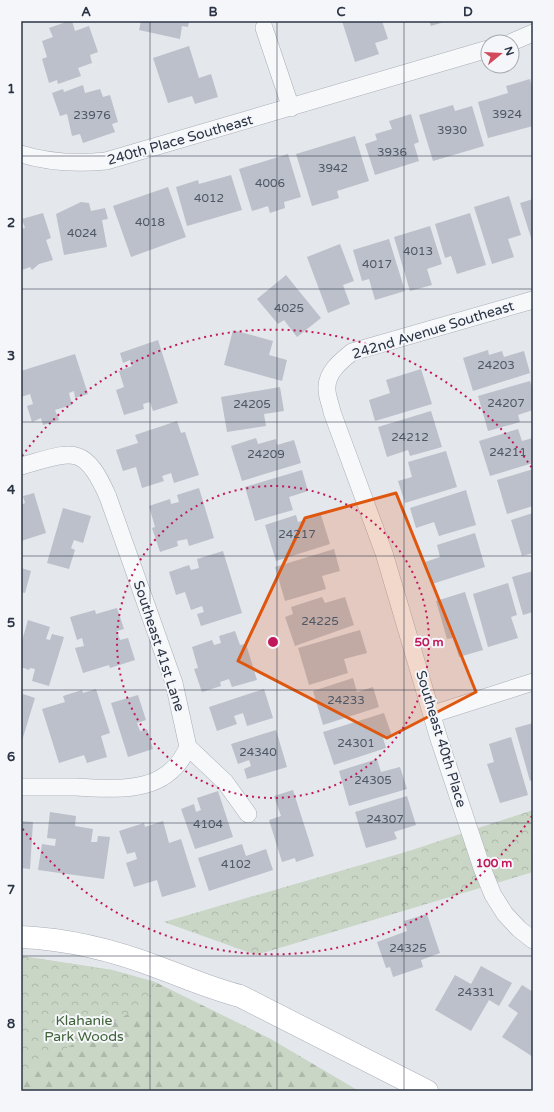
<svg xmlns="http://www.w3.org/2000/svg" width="554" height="1112" viewBox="0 0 554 1112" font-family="'Varela Round',sans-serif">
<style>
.forest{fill:url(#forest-firs)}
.park{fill:url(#park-crowns)}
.building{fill:#bbc0ca}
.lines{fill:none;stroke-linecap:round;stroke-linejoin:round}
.street-casing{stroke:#a9aeb7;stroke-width:18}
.secondary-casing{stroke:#a9aeb7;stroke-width:23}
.street{stroke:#f7f8fa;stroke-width:17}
.secondary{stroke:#fff;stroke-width:22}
.marked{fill:#df570f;fill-opacity:0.2;stroke:#df570f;stroke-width:3;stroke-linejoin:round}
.grid{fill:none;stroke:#2b3445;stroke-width:1;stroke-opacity:0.55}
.ring{fill:none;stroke:#c2185b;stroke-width:2;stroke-dasharray:2 4}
.labels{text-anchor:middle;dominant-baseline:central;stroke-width:4;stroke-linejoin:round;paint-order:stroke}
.number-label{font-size:12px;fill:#4f5766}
.street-label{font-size:14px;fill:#2b3445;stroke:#f4f6f9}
.park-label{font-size:14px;fill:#3f6138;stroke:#f4f6f9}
.centre{fill:#c2185b;stroke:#f4f6f9;stroke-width:2}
.ring-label{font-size:12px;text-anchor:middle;font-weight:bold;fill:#c2185b;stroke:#f4f6f9;stroke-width:4;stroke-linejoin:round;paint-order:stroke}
.neatline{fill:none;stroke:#2b3445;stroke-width:1.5}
.grid-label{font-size:13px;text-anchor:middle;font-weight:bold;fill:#2b3445}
</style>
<defs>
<pattern id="forest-firs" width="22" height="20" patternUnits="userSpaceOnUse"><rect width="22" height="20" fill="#c9d6c5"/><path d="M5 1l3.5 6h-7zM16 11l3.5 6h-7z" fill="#adb8ab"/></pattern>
<pattern id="park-crowns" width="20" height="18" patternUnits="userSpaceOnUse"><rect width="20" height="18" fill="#c9d6c5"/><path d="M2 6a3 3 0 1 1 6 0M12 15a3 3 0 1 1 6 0" fill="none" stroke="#adb8ab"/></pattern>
</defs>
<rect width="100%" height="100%" fill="#e4e7ec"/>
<path class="forest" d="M21,956L112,970L155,982L269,1038L359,1091H21Z"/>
<path class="park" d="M533,810V872L256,955L164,922L409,851Z
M21,956L112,970L155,982L148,1003L28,1069L21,1070Z"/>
<path class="building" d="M69,21H72L75,31L89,26L98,52L90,55L92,63L78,68L81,76L58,84L57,80L49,83L42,59L47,57L42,41L53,37L49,28Z
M141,21H189L188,27L182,26L180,39L139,30Z
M342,21H382L388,39L375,43L379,54L355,62Z
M429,21H447L431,26Z
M189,46L199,78L211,74L218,97L195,104L192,96L168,103L153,58Z
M530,79L533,91V126L488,138L478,102L508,93L506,86Z
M83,85L85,93L100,89L103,97L110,95L118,122L112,124L115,132L83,143L80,134L72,136L67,114L60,116L52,93L63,89L64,92Z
M453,105L455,111L472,106L484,146L433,161L419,115Z
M411,114L419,142L414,144L419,161L375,175L365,144L377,140L375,134L392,129L389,121Z
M355,136L369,181L337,191L339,198L312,206L296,154Z
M288,154L301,197L284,202L285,208L270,213L268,206L252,211L239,169Z
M231,175L242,210L187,226L176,187L198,180L199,184Z
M168,187L186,237L131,257L113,206Z
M509,196L521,235L508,239L514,257L492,264L474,207Z
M533,199V244L520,203Z
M81,202L89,203L91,211L105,208L108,219L102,220L107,247L64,255L56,214Z
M43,213L51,238L46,240L53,260L39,264L32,270L30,267L22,270L21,229L25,228L22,219Z
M470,213L486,265L457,274L451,256L445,258L435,224Z
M430,226L442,264L427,269L432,285L410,291L394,237Z
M389,239L405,291L375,300L369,279L362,281L353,250Z
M340,244L354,281L343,285L350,304L328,313L307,257Z
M286,275L321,318L297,337L284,320L278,324L257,299Z
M233,330L273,341L269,355L287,360L282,381L224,365Z
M158,340L178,403L153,411L150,402L143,404L144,409L124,415L116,390L124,387L119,371L132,366L130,360L123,363L120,353Z
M488,350L489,355L502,351L504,357L524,351L530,373L473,391L463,358Z
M75,354L88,394L75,398L74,391L69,393L72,405L55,410L59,420L43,425L41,418L32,422L27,406L33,404L30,394L21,397V371Z
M421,369L432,404L375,421L369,400L390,393L386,380Z
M530,381L533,390V410L518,415L520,422L488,431L478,396Z
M280,387L284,411L264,414L266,426L227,432L221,397Z
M431,411L442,447L410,456L408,450L387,457L378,427Z
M177,421L181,433L185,432L199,475L174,483L171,473L162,476L164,481L142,488L136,467L123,471L116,450L138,443L135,435Z
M518,429L522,441L533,438V463L490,476L479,441Z
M256,438L258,444L276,439L277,445L294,440L301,463L242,481L231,446Z
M446,451L457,487L405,503L398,481L412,477L408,462Z
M533,469V506L507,514L497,480Z
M302,470L308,491L289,497L293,510L255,521L245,487Z
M199,488L214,538L189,546L187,539L177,541L178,546L160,552L152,528L155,527L149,506L170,499L171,504L179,502L177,495Z
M466,490L476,525L439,536L434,522L416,528L410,508Z
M34,493L46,533L21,541V505L25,503L23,496Z
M63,508L91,516L83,543L74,540L71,548L75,550L69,569L47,563Z
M533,513V553L522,556L511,520Z
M296,515L298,522L321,515L330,544L276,561L265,525Z
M475,533L485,567L432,584L425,562L440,557L437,545Z
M334,549L340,571L322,576L326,589L285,601L275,567Z
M223,551L242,613L201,626L197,614L204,612L202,606L191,610L185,592L176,595L169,572L189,565L191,570L199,568L197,559Z
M21,568L31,571L25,593L21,592Z
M533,571V612L523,615L512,577Z
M508,583L517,615L511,617L518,638L488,647L473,594Z
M465,592L483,650L459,657L453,638L447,639L436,601Z
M322,597L325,603L345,597L354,625L295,646L285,617L293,614L291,607Z
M117,608L124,629L117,631L120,640L128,638L135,660L110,668L109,665L83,673L75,648L84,646L82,638L77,640L70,617L95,610L96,614Z
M28,620L50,627L46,639L50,640L52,634L64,637L49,686L32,681L35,669L30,668L29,670L21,667V644Z
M360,630L367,653L344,659L348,673L309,685L298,648Z
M235,631L240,645L246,644L257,680L232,687L229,679L220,682L221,686L202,692L194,669L198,668L192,647L212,640L214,645L221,643L219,636Z
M353,678L357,692L373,687L379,707L323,725L313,691Z
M96,689L110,733L101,736L107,757L87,763L84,755L59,763L42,709L65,702L63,696L82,690L83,693Z
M264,689L273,718L247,726L243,713L234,716L237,724L217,731L209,707Z
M23,694L35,698L21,744V701Z
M138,695L146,720L137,723L140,731L147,729L153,749L128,757L111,703Z
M384,713L392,736L383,738L386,748L334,765L323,732Z
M533,723V780L530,781L515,728Z
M276,730L287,767L247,779L244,769L251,766L249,760L238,764L231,744Z
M511,737L528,795L500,803L487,764L494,762L489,744Z
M377,759L381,772L400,767L407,789L349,806L339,771Z
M293,790L314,856L296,862L295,858L282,862L269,820L281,816L274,796Z
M218,791L233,837L195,849L181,809L194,804L196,812L201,810L197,798Z
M407,796L416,825L394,832L397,839L366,848L355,812Z
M50,812L76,816L75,826L93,829L91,842H97L98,836L110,837L104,879L38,870L42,844L55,846L56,839L47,838Z
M21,821L33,822L30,869L21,868Z
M163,821L169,843L181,839L196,887L162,897L157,880L134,887L126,863L137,859L135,852L127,854L119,831L144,823L145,827Z
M242,844L246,856L266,849L273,870L209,891L198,858Z
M427,914L440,953L421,960L423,967L393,977L390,967L386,968L377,942L407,931L404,921Z
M481,966L512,983L499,1006L489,1000L471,1031L435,1010L455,975L471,984Z
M522,985L533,992V1057L502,1037L518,1013L508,1006Z"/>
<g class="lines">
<defs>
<path id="street" d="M264,28L291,108
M512,42L533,33
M21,154C50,163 76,164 106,161L488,49
M533,300L352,352C341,361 327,372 327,387C326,395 331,405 332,412L384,553L439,739L482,868L493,895L505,914L519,929L533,940
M21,466C72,452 84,442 108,497L174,683L188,747L225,782L248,814
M433,714L533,682
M21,787C39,787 58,787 76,787C119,789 167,795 188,747"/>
<path id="secondary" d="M21,937C68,939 116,951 160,968C187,978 212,989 240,996L427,1091"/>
</defs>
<use href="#street" class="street-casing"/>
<use href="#secondary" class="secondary-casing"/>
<use href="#street" class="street"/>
<use href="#secondary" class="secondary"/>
</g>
<path class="marked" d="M396,493L476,692L387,738L238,661L305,518Z"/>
<path class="grid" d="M150,21V1091M277,21V1091M404,21V1091M21,156H533M21,289H533M21,422H533M21,556H533M21,690H533M21,823H533M21,956H533"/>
<g class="ring">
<circle cx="273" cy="642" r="156"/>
<path d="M532 816A312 312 0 0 1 22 828M22 456A312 312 0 0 1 532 468"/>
</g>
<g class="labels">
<g class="number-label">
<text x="507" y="114">3924</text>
<text x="92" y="115">23976</text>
<text x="452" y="130">3930</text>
<text x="392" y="152">3936</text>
<text x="333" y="168">3942</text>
<text x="270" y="183">4006</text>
<text x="209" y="198">4012</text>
<text x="150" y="222">4018</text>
<text x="82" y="233">4024</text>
<text x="418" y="251">4013</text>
<text x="377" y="264">4017</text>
<text x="289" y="308">4025</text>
<text x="496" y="365">24203</text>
<text x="506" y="403">24207</text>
<text x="252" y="404">24205</text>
<text x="410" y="437">24212</text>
<text x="508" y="452">24211</text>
<text x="266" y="454">24209</text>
<text x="297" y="534">24217</text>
<text x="320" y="621">24225</text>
<text x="346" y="700">24233</text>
<text x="356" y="743">24301</text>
<text x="258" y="752">24340</text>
<text x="373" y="780">24305</text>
<text x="385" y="819">24307</text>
<text x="208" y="824">4104</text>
<text x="236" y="864">4102</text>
<text x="408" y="948">24325</text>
<text x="476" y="992">24331</text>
</g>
<g class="street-label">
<text transform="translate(180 140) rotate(-16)">240th Place Southeast</text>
<text transform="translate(433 330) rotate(-17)">242nd Avenue Southeast</text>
<text transform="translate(159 646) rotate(72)">Southeast 41st Lane</text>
<text transform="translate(441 739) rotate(73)">Southeast 40th Place</text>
</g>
<g class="park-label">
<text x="84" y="1020">Klahanie<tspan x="84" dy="16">Park Woods</tspan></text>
</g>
</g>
<circle cx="273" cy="642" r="6" class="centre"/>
<g class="ring-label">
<text x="429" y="646">50 m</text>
<text x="494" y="867">100 m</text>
</g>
<rect width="554" height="1112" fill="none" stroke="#f4f6f9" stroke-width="44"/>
<g transform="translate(500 54) rotate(72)"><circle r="19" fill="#f4f6f9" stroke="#a4a8b1"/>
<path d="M0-3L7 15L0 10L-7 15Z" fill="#d1495b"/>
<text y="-6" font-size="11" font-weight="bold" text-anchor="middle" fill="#2b3445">N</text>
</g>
<rect x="22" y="22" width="510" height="1068" class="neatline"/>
<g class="grid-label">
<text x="86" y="16">A</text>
<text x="213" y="16">B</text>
<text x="341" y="16">C</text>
<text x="468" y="16">D</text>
<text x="11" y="93">1</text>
<text x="11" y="227">2</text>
<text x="11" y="360">3</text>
<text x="11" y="494">4</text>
<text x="11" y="627">5</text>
<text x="11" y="761">6</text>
<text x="11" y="894">7</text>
<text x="11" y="1028">8</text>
</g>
</svg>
